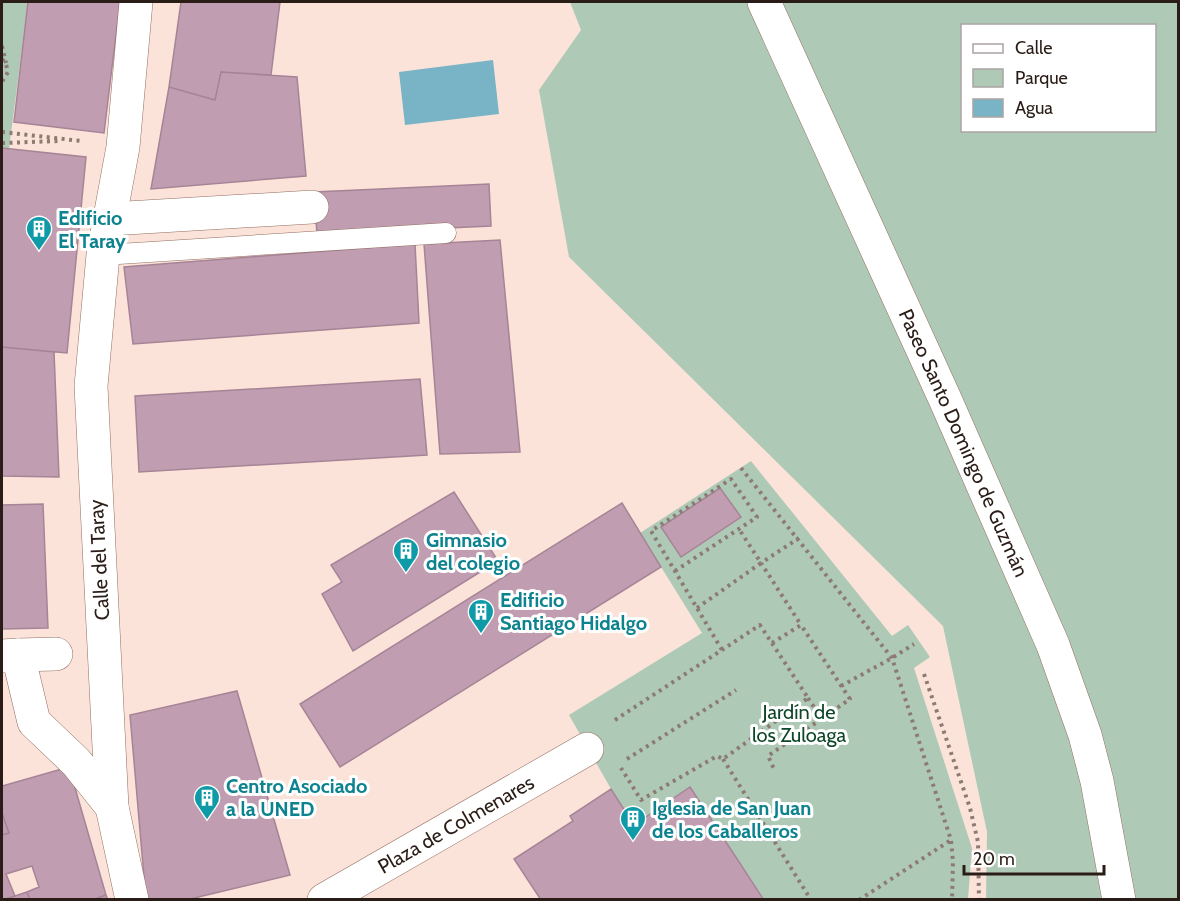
<svg xmlns="http://www.w3.org/2000/svg" width="1180" height="901" viewBox="0 0 1180 901" font-family="Cabin,sans-serif">
<style>
.green{fill:#aecab6;fill-rule:evenodd}
.water{fill:#78b3c6}
.building{fill:#c09db0;stroke:#a68496;stroke-width:1.5}
.lines{fill:none;stroke-linecap:round;stroke-linejoin:round}
.service-casing{stroke:#926f61;stroke-width:21}
.minor-casing{stroke:#926f61;stroke-width:34}
.primary-casing{stroke:#926f61;stroke-width:34}
.path{stroke:#8d7b73;stroke-width:4;stroke-dasharray:3 4.5;stroke-linecap:butt}
.service{stroke:#fff;stroke-width:20}
.minor{stroke:#fff;stroke-width:33}
.primary{stroke:#fff;stroke-width:33}
.labels{text-anchor:middle;dominant-baseline:central;stroke-width:6;stroke-linejoin:round;paint-order:stroke}
.culture-label{font-size:20px;font-weight:bold;fill:#0d838f;stroke:#fff;text-anchor:start}
.street-label{font-size:20px;fill:#2a1c17;stroke:#fff}
.park-label{font-size:20px;fill:#0e4628;stroke:#fff}
</style>
<rect width="100%" height="100%" fill="#fbe3d9"/>
<path class="green" d="M2,2H28L9,149L2,148Z
M570,2H1178V899H986L987,832L943,626L569,257L539,90L581,30ZM962,26H1154V130H962Z
M751,461L892,636L908,625L930,657L914,668L972,848L968,899H764L690,788L634,825L611,789L569,715L702,633L640,533Z"/>
<path class="water" d="M493,60L499,114L405,125L399,72Z"/>
<path class="building" d="M28,2H120L104,133L14,122Z
M181,2H280L271,75L221,72L215,100L169,87Z
M221,72L297,77L306,176L151,189L169,87L215,100Z
M2,148L86,157L67,353L2,347Z
M489,184L491,226L317,234L314,192Z
M500,240L520,452L440,454L424,244Z
M415,244L419,323L133,344L124,267Z
M2,347L54,352L59,477L2,476Z
M420,379L427,455L139,472L135,396Z
M720,488L741,517L681,557L661,527Z
M454,492L498,561L353,651L322,594L342,582L331,565Z
M622,503L661,567L340,767L300,704Z
M43,504L48,628L2,629V505Z
M237,691L290,875L186,900H146L130,715Z
M69,767L106,895L92,900H30L27,892L39,887L32,866L6,874L15,896L2,900V835L9,833L2,813V786Z
M690,787L764,900H541L514,859L573,821L570,816L611,789L634,825Z
M2,813L9,833L2,835Z
M27,892L30,900H4L15,896Z
M106,895L108,900H92Z"/>
<g class="lines">
<defs>
<path id="service" d="M103,255L446,233"/>
<g id="minor">
<path d="M110,219L312,207"/>
<path d="M18,655L56,654"/>
<path d="M2,656L18,655L34,722L76,762L112,807"/>
<path d="M132,900L112,807L91,386L103,255L123,147L136,2"/>
<path id="s1" d="M324,900L587,749"/>
</g>
<g id="primary">
<path id="s2" d="M764,2L945,399L1053,645L1085,735L1097,781L1119,900"/>
</g>
</defs>
<use href="#service" class="service-casing"/>
<use href="#minor" class="minor-casing"/>
<use href="#primary" class="primary-casing"/>
<path class="path" d="M2,46L6,63
M2,59L6,64L8,72L2,82
M2,132L81,141
M2,143L60,141
M741,468L892,658L951,840L953,862L952,900
M799,538L761,563L801,625
M675,571L757,517L731,479L651,531L722,650
M697,608L761,563L739,529
M772,643L801,625L850,699L768,756L774,769
M924,674L970,808L978,842L979,900
M841,686L892,658L914,644
M808,698L822,719
M615,720L760,625L808,698L723,759L717,756L641,800L621,768
M627,759L736,690
M723,759L811,900
M859,900L951,840"/>
<use href="#service" class="service"/>
<use href="#minor" class="minor"/>
<use href="#primary" class="primary"/>
</g>
<defs>
<symbol id="building-pin" viewBox="-11 -11 22 30"><path d="M0 17L-7.5 6A9.5 9.5 0 1 1 7.5 6Z" fill="#0f9aa8" stroke="#fff"/><path d="M-4-6H4V6H1V3H-1V6H-4ZM-2.5-4.3h1.7v1.8h-1.7ZM.8-4.3h1.7v1.8H.8ZM-2.5-1h1.7V.8h-1.7ZM.8-1h1.7V.8H.8Z" fill="#fff"/></symbol>
</defs>
<g fill-rule="evenodd">
<use href="#building-pin" x="24" y="214" width="30" height="40"/>
<use href="#building-pin" x="391" y="536" width="30" height="40"/>
<use href="#building-pin" x="466" y="597" width="30" height="40"/>
<use href="#building-pin" x="192" y="783" width="30" height="40"/>
<use href="#building-pin" x="618" y="804" width="30" height="40"/>
</g>
<g class="labels">
<g class="culture-label">
<text x="58" y="218">Edificio<tspan x="58" dy="23">El Taray</tspan></text>
<text x="426" y="540">Gimnasio<tspan x="426" dy="23">del colegio</tspan></text>
<text x="500" y="600">Edificio<tspan x="500" dy="23">Santiago Hidalgo</tspan></text>
<text x="226" y="786">Centro Asociado<tspan x="226" dy="23">a la UNED</tspan></text>
<text x="652" y="808">Iglesia de San Juan<tspan x="652" dy="23">de los Caballeros</tspan></text>
</g>
<g class="street-label">
<text stroke="none"><textPath href="#s2" startOffset="484">Paseo Santo Domingo de Guzmán</textPath></text>
<text transform="translate(99 560) rotate(-93)">Calle del Taray</text>
<text stroke="none"><textPath href="#s1" startOffset="152">Plaza de Colmenares</textPath></text>
</g>
<g class="park-label">
<text x="799" y="712">Jardín de<tspan x="799" dy="23">los Zuloaga</tspan></text>
</g>
</g>
<rect width="1180" height="901" fill="none" stroke="#2a1c17" stroke-width="6"/>
<rect x="961" y="24" width="195" height="108" fill="#ffffff" stroke="#aaa4a2" stroke-width="1.5"/>
<rect x="973" y="44" width="30" height="9" fill="#ffffff" stroke="#aaa4a2" stroke-width="1.5"/>
<text x="1015" y="54" font-size="18" fill="#2a1c17">Calle</text>
<rect x="973" y="69" width="30" height="18" fill="#aecab6" stroke="#aaa4a2" stroke-width="1.5"/>
<text x="1015" y="84" font-size="18" fill="#2a1c17">Parque</text>
<rect x="973" y="99" width="30" height="18" fill="#78b3c6" stroke="#aaa4a2" stroke-width="1.5"/>
<text x="1015" y="114" font-size="18" fill="#2a1c17">Agua</text>
<path d="M964 865v9h140v-9" fill="none" stroke="#2a1c17" stroke-width="3"/>
<text x="973" y="865" font-size="18" fill="#2a1c17" stroke="#ffffff" stroke-width="4.5" paint-order="stroke">20 m</text>
</svg>
